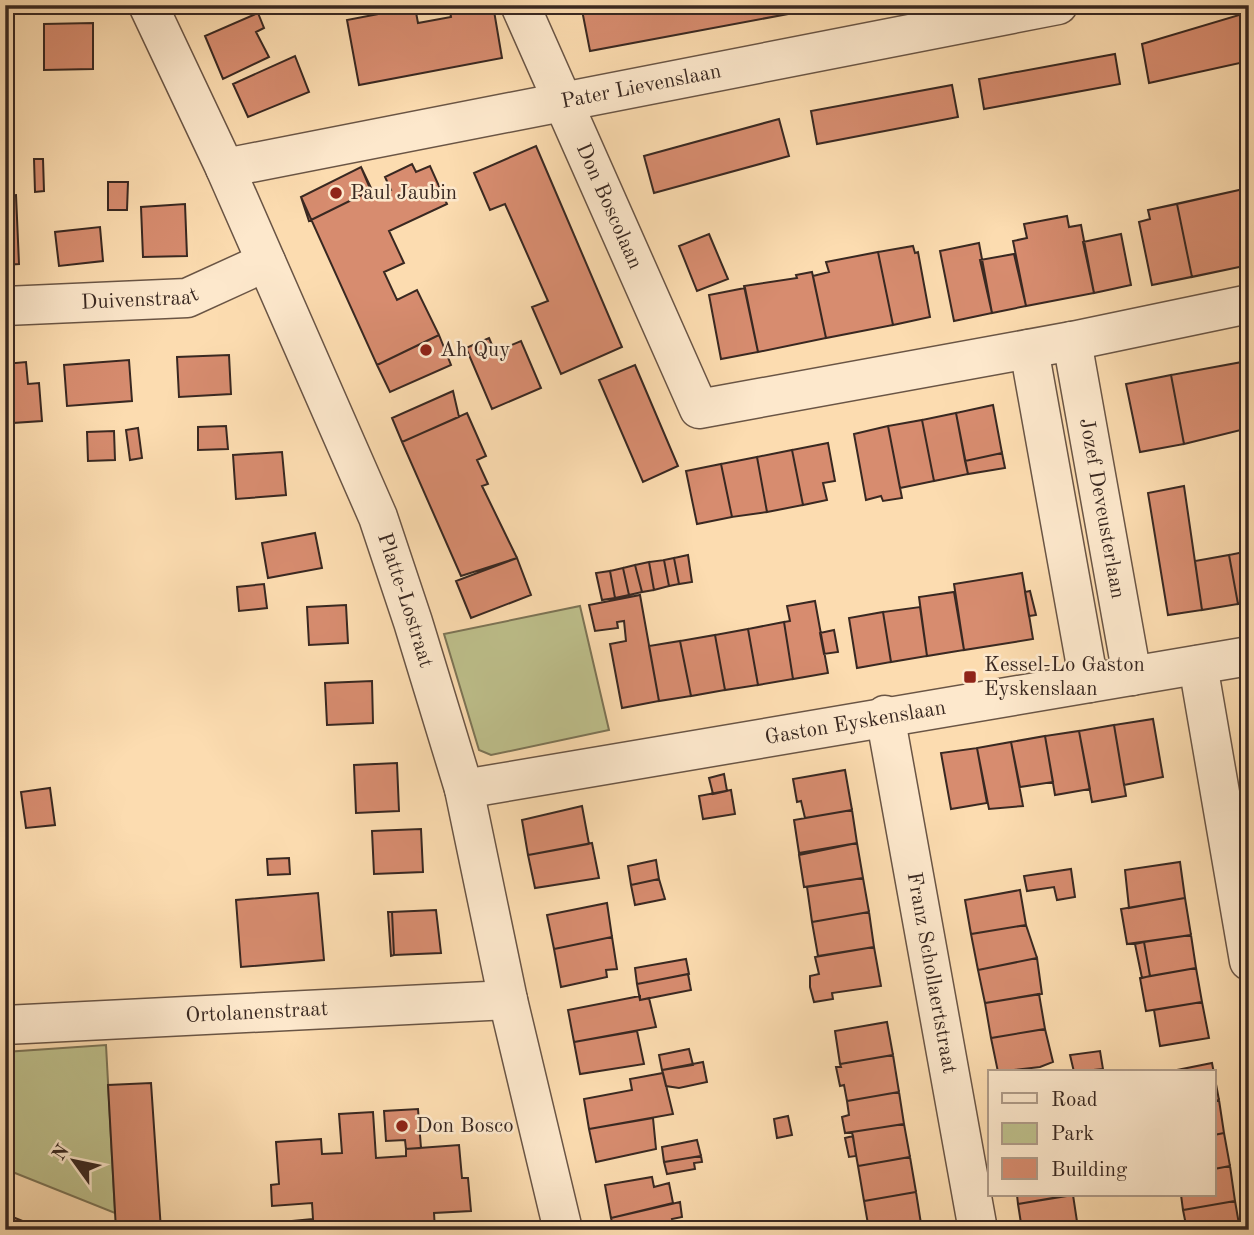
<svg xmlns="http://www.w3.org/2000/svg" width="1254" height="1235" viewBox="0 0 1254 1235" font-family="'Old Standard TT',serif">
<style>
.green{fill:#bec08c;stroke:#7c7456;stroke-width:2}
.building{fill:#d78c6f;stroke:#392821;stroke-width:2}
.lines{fill:none;stroke-linecap:round;stroke-linejoin:round}
.minor-casing{stroke:#6a5545;stroke-width:41}
.minor{stroke:#fde8cc;stroke-width:38}
.poi-dot{fill:#8f2418;stroke:#fde8cc;stroke-width:2.5}
.labels{text-anchor:middle;dominant-baseline:central;stroke-width:5;stroke-linejoin:round;paint-order:stroke}
.street-label{font-size:21px;fill:#392821;stroke:#fde8cc}
.poi-label{font-size:21px;fill:#392821;stroke:#fde8cc;text-anchor:start}
</style>
<rect width="100%" height="100%" fill="#fcdcb0"/>
<filter id="stains"><feTurbulence type="fractalNoise" baseFrequency=".00286" numOctaves="4"/><feColorMatrix values="0 0 0 0 .2 0 0 0 0 .09 0 0 0 0 .02 0 0 0 .5 -.17"/></filter>
<radialGradient id="worn" r=".72"><stop offset=".6" stop-color="#630" stop-opacity="0"/><stop offset="1" stop-color="#630" stop-opacity=".3"/></radialGradient>
<path class="green" d="M580,606L609,730L491,755L479,750L444,634Z
M106,1045L115,1213L5,1169V1052Z"/>
<path class="building" d="M449,5H493L502,58L359,85L347,20L415,7L418,23L451,17Z
M581,5H831V6L590,51Z
M1249,12V61L1149,83L1142,44Z
M258,13L264,28L256,32L269,57L223,79L205,36Z
M93,23V69L44,70V24Z
M1115,54L1120,84L984,109L979,79Z
M295,56L309,92L248,117L233,84Z
M952,85L958,117L817,144L811,111Z
M779,119L789,156L654,193L644,156Z
M536,146L622,347L561,374L532,307L548,301L505,204L490,210L474,173Z
M34,159H43L44,191L35,192Z
M412,164L416,172L430,166L447,204L389,231L404,263L384,272L397,300L417,290L439,335L377,365L301,197L361,167L374,198L391,190L385,177Z
M361,167L372,190L309,221L301,197Z
M108,182H128L127,210H108Z
M1248,188L1249,265L1152,285L1139,222L1150,219L1148,210Z
M1248,188L1249,265L1192,277L1177,204Z
M16,195L19,264L5,265V196Z
M185,204L187,256L143,257L141,207Z
M1177,204L1192,277L1152,285L1139,222L1150,219L1148,210Z
M1067,216L1069,227L1081,225L1094,293L1026,306L1013,241L1027,238L1024,224Z
M100,227L103,261L59,266L55,232Z
M709,234L728,279L697,291L679,246Z
M1121,234L1131,285L1094,293L1083,242Z
M979,243L992,313L954,321L940,251Z
M913,246L915,253L918,252L930,317L893,325L878,252Z
M878,252L893,325L826,338L813,276L829,272L826,262Z
M1014,254L1026,306L992,313L980,260Z
M812,272L826,338L758,352L744,286L797,278L796,275Z
M745,288L758,352L721,359L709,295Z
M439,335L451,365L390,392L377,365Z
M489,338L495,352L521,341L541,388L492,409L466,348Z
M229,355L231,394L179,397L177,357Z
M129,360L132,401L67,406L64,365Z
M1249,361V397L1242,362Z
M26,362L28,384L39,383L42,421L13,423L14,438H5V364Z
M1242,362L1249,397V428L1184,444L1171,375Z
M635,365L678,466L643,482L599,380Z
M1171,375L1184,444L1140,452L1126,384Z
M453,391L459,417L402,442L392,418Z
M993,405L1002,453L965,461L956,413Z
M467,413L486,456L477,460L488,484L482,486L517,558L461,576L402,442Z
M956,413L968,474L934,481L922,420Z
M922,420L934,481L900,488L888,426Z
M226,426L228,449L198,450V427Z
M888,426L902,498L883,501L881,496L866,500L854,434Z
M138,428L142,458L130,460L126,430Z
M114,431L115,460L88,461L87,432Z
M828,443L835,481L823,483L827,500L803,505L792,450Z
M792,450L803,505L767,512L757,457Z
M282,452L286,495L236,499L233,455Z
M1002,453L1005,468L968,474L965,461Z
M757,457L767,512L732,517L721,464Z
M721,464L732,517L697,524L686,471Z
M1184,486L1202,610L1168,615L1148,493Z
M315,533L322,568L268,578L262,543Z
M1249,551V602L1238,604L1229,555Z
M688,555L692,582L679,584L674,558Z
M1229,555L1238,604L1202,610L1195,561Z
M517,558L531,595L471,618L456,581Z
M674,558L679,584L669,586L664,560Z
M664,560L669,586L654,590L649,562Z
M649,562L654,590L642,592L635,565Z
M635,565L642,592L629,595L623,568Z
M623,568L629,595L615,598L610,571Z
M610,571L615,598L602,600L596,573Z
M1022,573L1033,639L964,650L954,584Z
M264,584L267,608L239,611L237,587Z
M1030,591L1036,615L1029,616L1025,592Z
M954,592L964,650L927,656L919,597Z
M640,595L659,701L622,708L610,644L626,641L624,621L617,622L618,628L595,631L589,605Z
M815,601L828,673L793,679L784,622L790,621L787,606Z
M346,605L348,643L309,645L307,607Z
M920,607L927,656L891,662L883,612Z
M883,612L891,662L857,668L849,618Z
M784,622L793,679L758,685L748,629Z
M748,629L758,685L725,690L715,635Z
M834,630L838,652L824,654L820,633Z
M715,635L725,690L691,696L680,641Z
M680,641L691,696L659,701L649,646Z
M372,681L373,723L327,725L325,683Z
M1153,719L1163,777L1124,785L1114,725Z
M1114,725L1126,796L1092,802L1079,731Z
M1079,731L1090,789L1055,795L1045,736Z
M1045,736L1053,782L1020,787L1011,742Z
M1011,742L1023,806L989,809L977,748Z
M977,748L987,803L951,809L941,753Z
M397,763L399,811L356,813L354,765Z
M845,770L852,810L805,818L801,801L797,802L793,779Z
M724,774L727,791L713,794L709,778Z
M50,788L55,825L26,828L21,792Z
M731,790L735,814L703,819L699,796Z
M582,806L589,844L528,855L522,820Z
M852,810L857,843L799,853L794,820Z
M421,829L423,872L374,874L372,831Z
M592,843L599,878L535,888L528,855Z
M857,843L863,878L804,887L799,855Z
M289,858L290,874L268,875L267,859Z
M656,860L659,879L631,885L628,866Z
M1180,862L1185,898L1129,908L1125,870Z
M1071,869L1075,897L1057,900L1054,887L1027,891L1024,876Z
M863,878L869,912L812,922L807,887Z
M659,879L665,899L635,905L631,885Z
M1020,890L1026,925L971,934L965,900Z
M318,893L324,960L241,967L236,900Z
M1185,898L1191,935L1127,944L1121,909Z
M607,903L612,937L554,949L547,915Z
M436,910L441,953L394,955L392,912Z
M388,912H392L394,955L391,956Z
M869,912L874,947L818,956L812,922Z
M1026,925L1037,958L978,970L971,934Z
M1191,935L1196,968L1150,976L1144,942Z
M612,937L617,969L606,970L607,977L561,987L554,949Z
M1144,942L1150,976L1142,978L1135,944Z
M874,947L881,986L832,993L833,999L814,1002L810,987V976L819,974L815,957Z
M1037,958L1042,994L985,1003L978,970Z
M686,959L689,974L637,984L635,968Z
M1196,968L1202,1002L1146,1011L1140,978Z
M688,974L691,990L640,1000L637,984Z
M1039,994L1045,1029L991,1038L985,1003Z
M640,996V1000L649,998L656,1027L574,1042L568,1010Z
M1202,1002L1209,1038L1160,1046L1154,1010Z
M887,1022L893,1055L840,1064L835,1031Z
M1045,1029L1053,1062L1040,1067L998,1072L991,1038Z
M637,1031L644,1064L580,1074L574,1042Z
M689,1049L693,1065L662,1070L659,1055Z
M1100,1051L1103,1069L1074,1072L1070,1055Z
M893,1055L899,1092L847,1101L844,1085L840,1086L836,1067H841L840,1064Z
M703,1062L707,1082L679,1088L666,1086L662,1070Z
M1212,1063L1219,1100L1214,1101V1072H1167Z
M663,1073L673,1114L589,1129L584,1099L632,1090L630,1079Z
M151,1083L161,1230H116L108,1085Z
M899,1092L904,1124L845,1133L842,1117L849,1115L847,1101Z
M1219,1100L1224,1133L1214,1135V1101Z
M418,1109L421,1148L406,1149L405,1140L386,1141L384,1111Z
M373,1112L376,1158L406,1156V1149L459,1145L462,1178H468L471,1211L434,1213L435,1230H282V1222L313,1219L312,1203L272,1206L271,1185L279,1184L276,1142L321,1139L322,1154L342,1153L339,1114Z
M788,1116L792,1135L777,1138L774,1119Z
M653,1118L656,1149L596,1162L589,1129Z
M904,1124L910,1157L858,1166L852,1132Z
M1224,1133L1230,1166L1214,1169V1135Z
M853,1136L856,1156L849,1157L845,1138Z
M697,1140L701,1156L664,1162L662,1147Z
M701,1156L702,1162L694,1163L695,1169L667,1174L664,1162Z
M910,1157L916,1192L864,1201L858,1166Z
M1230,1166L1235,1201L1183,1210L1181,1195H1214V1169Z
M652,1177L654,1187L669,1183L673,1203L611,1218L605,1185Z
M916,1192L922,1230H869L864,1201Z
M1017,1195H1070L1018,1204Z
M1073,1195L1078,1228L1022,1230L1018,1204Z
M1235,1201L1240,1230H1187L1183,1210Z
M680,1202L682,1217L672,1219L675,1230H614L611,1218Z
M5,1214L45,1230H5Z"/>
<g class="lines">
<defs>
<g id="minor">
<path id="s1" d="M148,5L225,168L378,517L413,622L464,789L508,1000L563,1230"/>
<path id="s2" d="M520,5L699,409L1072,341L1249,304"/>
<path id="s3" d="M225,168L1058,5"/>
<path id="s4" d="M5,306L187,298L266,262"/>
<path id="s5" d="M1072,341L1132,676"/>
<path d="M1029,349L1089,683"/>
<path d="M1198,665L1249,961"/>
<path id="s6" d="M885,715L978,1230"/>
<path id="s7" d="M464,789L1249,656"/>
<path id="s8" d="M5,1025L508,1000"/>
</g>
</defs>
<use href="#minor" class="minor-casing"/>
<use href="#minor" class="minor"/>
</g>
<g class="poi-dot">
<circle cx="336" cy="193" r="7"/>
<circle cx="426" cy="350" r="7"/>
<rect x="963" y="670" width="14" height="14" rx="3.5"/>
<circle cx="402" cy="1126" r="7"/>
</g>
<g class="labels">
<g class="street-label">
<text stroke="none"><textPath href="#s3" startOffset="424">Pater Lievenslaan</textPath></text>
<text stroke="none"><textPath href="#s2" startOffset="220">Don Boscolaan</textPath></text>
<text stroke="none"><textPath href="#s4" startOffset="135">Duivenstraat</textPath></text>
<text stroke="none"><textPath href="#s5" startOffset="170">Jozef Deveusterlaan</textPath></text>
<text stroke="none"><textPath href="#s1" startOffset="649">Platte-Lostraat</textPath></text>
<text stroke="none"><textPath href="#s7" startOffset="397">Gaston Eyskenslaan</textPath></text>
<text stroke="none"><textPath href="#s6" startOffset="262">Franz Schollaertstraat</textPath></text>
<text stroke="none"><textPath href="#s8" startOffset="252">Ortolanenstraat</textPath></text>
</g>
<g class="poi-label">
<text x="350" y="193">Paul Jaubin</text>
<text x="440" y="350">Ah Quy</text>
<text x="984" y="665">Kessel-Lo Gaston<tspan x="984" dy="24">Eyskenslaan</tspan></text>
<text x="416" y="1126">Don Bosco</text>
</g>
</g>
<rect width="1254" height="1235" fill="none" stroke="#fcdcb0" stroke-width="28"/>
<rect x="7" y="7" width="1240" height="1221" fill="none" stroke="#392821" stroke-width="3.5"/>
<rect x="14" y="14" width="1226" height="1207" fill="none" stroke="#392821" stroke-width="2"/>
<rect x="988" y="1070" width="228" height="126" fill="#fde8cc" stroke="#af9b88" stroke-width="2"/>
<rect x="1002" y="1093" width="35" height="10" fill="#fde8cc" stroke="#af9b88" stroke-width="2"/>
<text x="1051" y="1106" font-size="21" fill="#392821">Road</text>
<rect x="1002" y="1123" width="35" height="21" fill="#bec08c" stroke="#af9b88" stroke-width="2"/>
<text x="1051" y="1140" font-size="21" fill="#392821">Park</text>
<rect x="1002" y="1158" width="35" height="21" fill="#d78c6f" stroke="#af9b88" stroke-width="2"/>
<text x="1051" y="1176" font-size="21" fill="#392821">Building</text>
<g transform="translate(74 1161) rotate(303)" stroke="#fde8cc" stroke-width="5" paint-order="stroke">
<path d="M0-5L12 26L0 18L-12 26Z" fill="#392821"/>
<text y="-10" font-size="19" font-weight="bold" text-anchor="middle" fill="#392821">N</text>
</g>
<rect width="100%" height="100%" filter="url(#stains)"/>
<rect width="100%" height="100%" fill="url(#worn)"/>
</svg>
